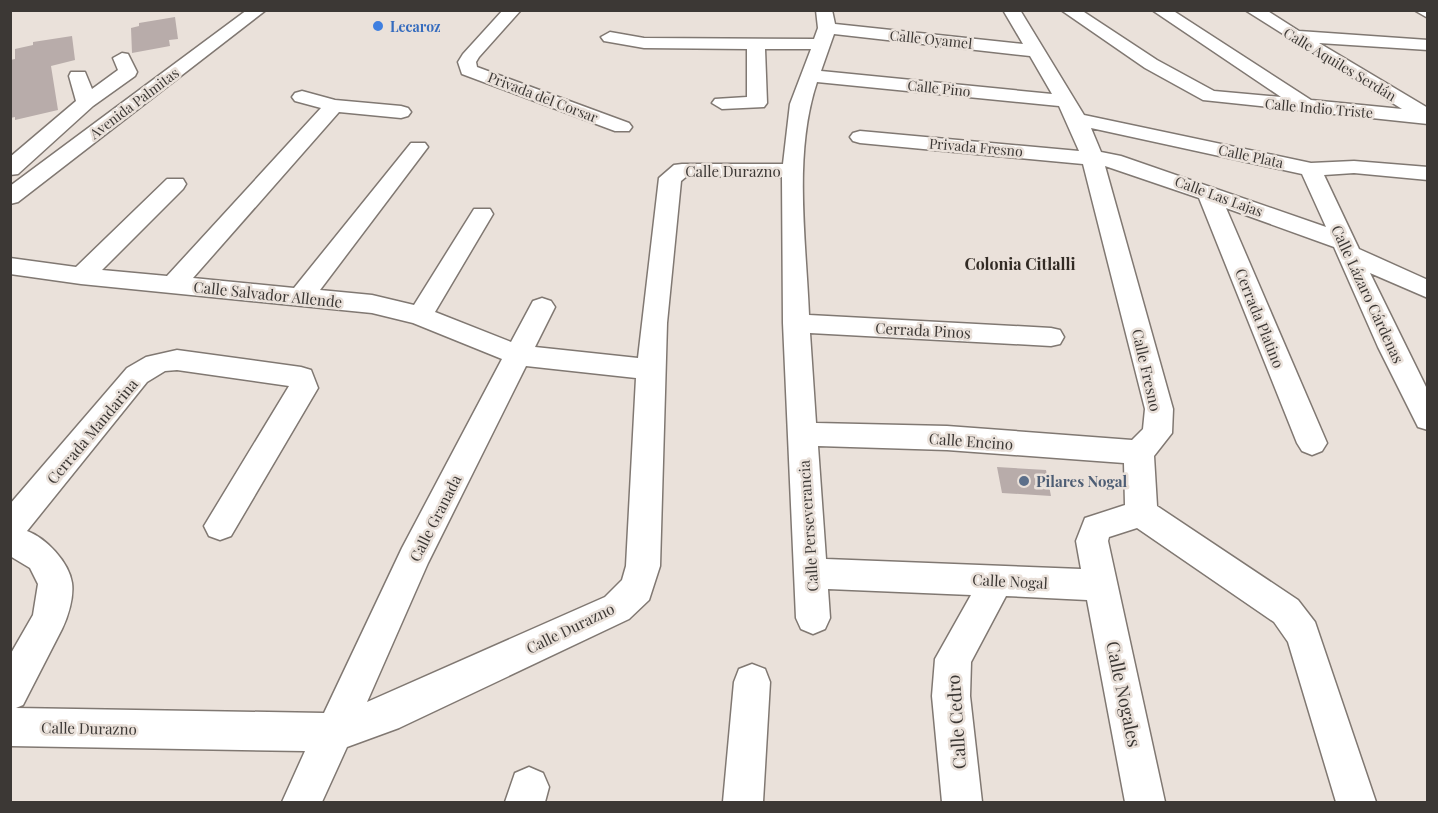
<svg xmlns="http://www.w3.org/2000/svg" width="1438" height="813" viewBox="0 0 1438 813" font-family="'Playfair Display',serif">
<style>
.building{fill:#b8acaa}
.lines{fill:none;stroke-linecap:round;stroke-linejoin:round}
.minor-casing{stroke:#807872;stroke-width:3}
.minor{fill:#fff;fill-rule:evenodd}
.shop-dot{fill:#3f7fe0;stroke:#eae1da;stroke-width:2}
.service-dot{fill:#5c6f8a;stroke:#eae1da;stroke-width:2}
.labels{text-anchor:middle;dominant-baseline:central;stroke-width:5;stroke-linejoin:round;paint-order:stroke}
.far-shop-label{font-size:14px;font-weight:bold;fill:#366cbe;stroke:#eae1da;text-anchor:start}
.far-street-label{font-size:14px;fill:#3c3835;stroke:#eae1da}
.street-label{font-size:15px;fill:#3c3835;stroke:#eae1da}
.service-label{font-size:15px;font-weight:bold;fill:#4e5e75;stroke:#eae1da;text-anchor:start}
.neighbourhood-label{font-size:16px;font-weight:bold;fill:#322b25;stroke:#eae1da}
.near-street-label{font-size:18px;fill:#3c3835;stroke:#eae1da}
</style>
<rect width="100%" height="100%" fill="#eae1da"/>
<path class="building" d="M175,17L178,39L169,40L170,46L132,53L131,28L139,26V23Z
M72,36L75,60L51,66L58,110L15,120V117L10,118V60L15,59V49L33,45V42Z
M997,467L1046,470L1051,496L1002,493Z"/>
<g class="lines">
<defs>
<path id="minor" d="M247,10H266L18,202L10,204V186Z
M503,10H521L479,57L476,62L477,67L629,123L632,127L629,131H615L462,74L458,62L463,54Z
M816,10H832L835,24L1023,44L1003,10H1020L1084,115L1311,163L1354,161L1428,167V180L1354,173L1324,175L1359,249L1428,280V298L1370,273L1428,391V430L1418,427L1378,347L1334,247L1226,208L1327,443L1322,451L1312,455L1302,451L1297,443L1199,198L1105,166L1173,409L1172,433L1154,456L1157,506L1298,600L1315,622L1376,802H1336L1288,642L1274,622L1137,528L1109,537L1108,541L1165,802H1125L1087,600L1006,596L971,662L970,696L982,802H942L932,696L935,659L971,595L828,589L830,618L825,629L813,634L801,629L796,618L783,323L782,177L687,176L681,181L667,323L660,566L649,600L629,619L399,728L347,747L322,802H282L305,751L10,746V655L33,615L38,584L30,568L10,556V504L127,368L146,357L177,350L301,367L311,370L318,388L231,536L220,540L209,536L204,526L289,386L177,370L165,371L147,382L27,531C46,538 69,562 72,583C74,597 68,617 62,629L23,705L16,708L324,713L402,548L502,359L413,323L372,313L81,284L10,274V258L76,267L167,179H183L186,184L183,189L102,270L167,276L321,108L295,101L292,97L295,93L302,91L335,100L401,106L408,108L411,112L408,116L401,118L339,112L193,278L294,288L411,143H425L428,147L320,290L372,295L414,305L474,209H490L493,214L435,312L511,342L533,301L542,298L551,301L555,307L535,347L638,358L659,178L674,165L682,164H783L790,104L811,49H765L767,103L764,107L722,109L712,103L715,99L747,97V49L644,48L604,41L601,37L610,32L644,38L814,39L818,28ZM834,34L1030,56L1052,94L821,71ZM817,82L1059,106L1079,151L860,131L853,133L850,137L853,141L860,143L1083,164L1145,409L1143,429L1132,440L947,426L816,423L810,333L1051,346L1060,344L1064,337L1060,330L1051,328L809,315C806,240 793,154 817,82ZM1091,128L1302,174L1326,227L1121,156L1101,152ZM526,366L636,378L626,566L622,580L605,597L367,702L428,563ZM818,446L947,450L1124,463L1125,505L1085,518L1076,541L1081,569L826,559Z
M1061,10H1081L1157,60L1214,91L1281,97L1152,10H1172L1311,100L1402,109L1245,10H1266L1299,31L1428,40V50L1319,43L1428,108V124L1203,100L1145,68Z
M1414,10H1428V18Z
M122,53L128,54L137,72L135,76L93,106L18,174L10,175V157L76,101L69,76L71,72H85L92,89L118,70L113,58Z
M752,664L765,669L770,682L763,802H723L734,682L739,669Z
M529,767L543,773L549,787L545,802H505L515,773Z"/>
</defs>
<use href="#minor" class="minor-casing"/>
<use href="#minor" class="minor"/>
</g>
<circle class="shop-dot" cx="378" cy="26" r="6"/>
<circle class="service-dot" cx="1024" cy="481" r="6"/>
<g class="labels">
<g class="far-shop-label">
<text x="390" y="26">Lecaroz</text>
</g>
<g class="far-street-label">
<text transform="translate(931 39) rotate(6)">Calle Oyamel</text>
<text transform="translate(1340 64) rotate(31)">Calle Aquiles Serdán</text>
<text transform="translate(939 88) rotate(6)">Calle Pino</text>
<text transform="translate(543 97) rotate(21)">Privada del Corsar</text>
<text transform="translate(134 103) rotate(-37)">Avenida Palmitas</text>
<text transform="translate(1319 108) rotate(5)">Calle Indio Triste</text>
<text transform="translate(976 147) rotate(5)">Privada Fresno</text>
<text transform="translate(1251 156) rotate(12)">Calle Plata</text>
<text transform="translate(1219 196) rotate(20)">Calle Las Lajas</text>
</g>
<g class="street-label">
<text x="733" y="171">Calle Durazno</text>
<text transform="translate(268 294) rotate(6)">Calle Salvador Allende</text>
<text transform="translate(1368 294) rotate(65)">Calle Lázaro Cárdenas</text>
<text transform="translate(1260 318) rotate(68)">Cerrada Platino</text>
<text transform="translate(923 330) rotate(3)">Cerrada Pinos</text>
<text transform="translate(1147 370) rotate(77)">Calle Fresno</text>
<text transform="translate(92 431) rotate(-50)">Cerrada Mandarina</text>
<text transform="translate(971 441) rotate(4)">Calle Encino</text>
<text transform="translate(435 518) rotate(-63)">Calle Granada</text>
<text transform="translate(808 526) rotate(-94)">Calle Perseverancia</text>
<text transform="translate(1010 581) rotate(3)">Calle Nogal</text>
<text transform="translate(570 628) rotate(-26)">Calle Durazno</text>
<text transform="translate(89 728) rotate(1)">Calle Durazno</text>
</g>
<g class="service-label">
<text x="1036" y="481">Pilares Nogal</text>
</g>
<g class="neighbourhood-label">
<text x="1020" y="263">Colonia Citlalli</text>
</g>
<g class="near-street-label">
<text transform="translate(1124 694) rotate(78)">Calle Nogales</text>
<text transform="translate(956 722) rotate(-94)">Calle Cedro</text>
</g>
</g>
<rect width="1438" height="813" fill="none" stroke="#3c3835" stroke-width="24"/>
</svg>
